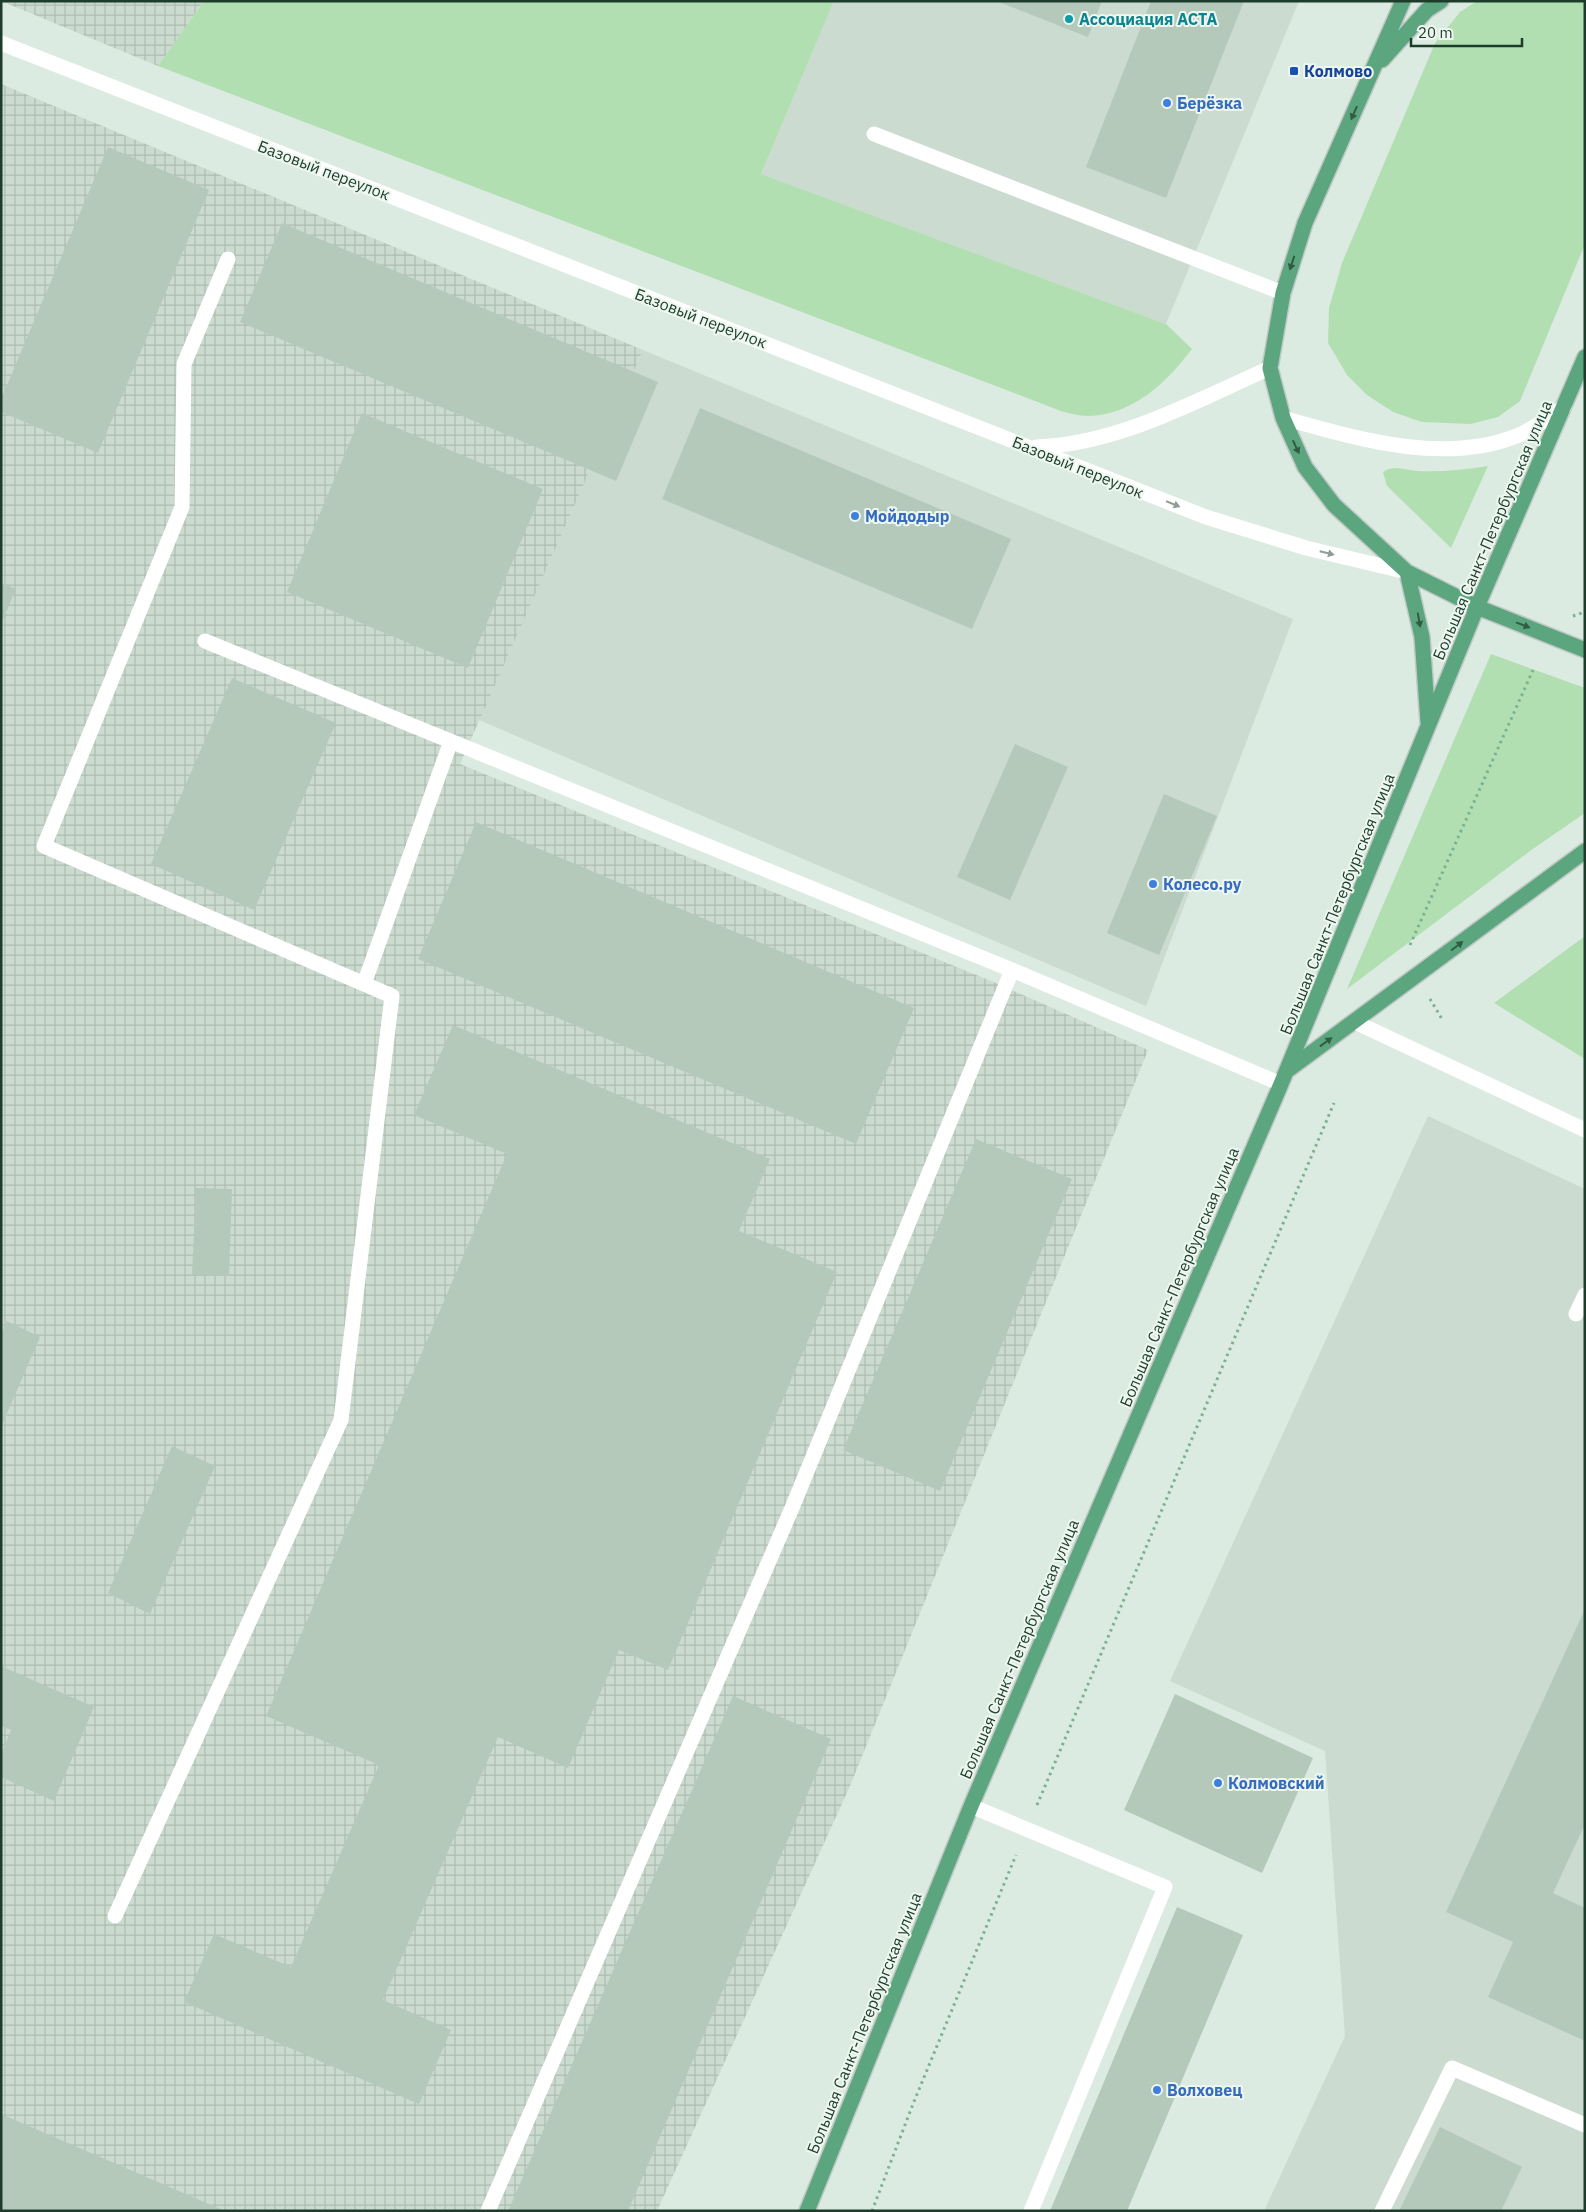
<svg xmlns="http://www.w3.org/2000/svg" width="1586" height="2212" viewBox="0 0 1586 2212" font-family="'IBM Plex Sans',sans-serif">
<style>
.built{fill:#cbdbcf}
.industrial{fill:url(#industrial-grid)}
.grass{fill:#b2dfb2}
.building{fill:#b5c9bb}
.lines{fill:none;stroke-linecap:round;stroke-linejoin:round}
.major-casing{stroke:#c0c8c4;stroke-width:18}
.path{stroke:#79b291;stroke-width:3;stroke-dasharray:2.5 4;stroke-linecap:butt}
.minor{stroke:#fff;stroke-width:15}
.major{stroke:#5ba67f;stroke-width:15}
.oneway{fill:#305c44}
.oneway2{fill:#8e9e95}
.culture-dot{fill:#0f9aa8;stroke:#edf7ef;stroke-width:2}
.transit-dot{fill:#1a4fb4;stroke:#edf7ef;stroke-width:2}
.shop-dot{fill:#3f7fe0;stroke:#edf7ef;stroke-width:2}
.labels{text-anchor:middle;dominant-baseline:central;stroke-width:4;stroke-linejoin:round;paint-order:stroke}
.culture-label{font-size:16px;font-weight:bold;fill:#0d838f;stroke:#edf7ef;text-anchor:start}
.transit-label{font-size:16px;font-weight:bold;fill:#164399;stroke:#edf7ef;text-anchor:start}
.shop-label{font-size:16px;font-weight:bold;fill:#366cbe;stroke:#edf7ef;text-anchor:start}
.street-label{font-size:16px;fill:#1d3c2b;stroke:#edf7ef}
</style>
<defs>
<pattern id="industrial-grid" width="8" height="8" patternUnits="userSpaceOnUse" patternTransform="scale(1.25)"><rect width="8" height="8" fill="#cbdbcf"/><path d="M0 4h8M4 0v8" fill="none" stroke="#aebdb2"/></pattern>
</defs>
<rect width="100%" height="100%" fill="#dcebe1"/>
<path class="built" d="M834,1H1299L1166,324L761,174Z
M643,350L1293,619L1146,1006L479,720Z
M1428,1116L1585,1189V2211H1264L1345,2036L1325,1751L1170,1681Z"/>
<path class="industrial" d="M1,1H204L158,66Z
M1,84L643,350L460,764L991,981L1148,1050L850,1786L657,2211H112L1,2166Z"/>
<path class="grass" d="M204,1H834L761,174L1166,324L1192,349C1166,383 1133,415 1088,416C1079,416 1069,413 1061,411L158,66Z
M1477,1H1585V244L1520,401L1498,417L1471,424L1422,422L1393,412L1367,395L1347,375L1328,343L1329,308L1342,263L1435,43L1460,12Z
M1488,466L1451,548L1387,486L1383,472C1393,464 1405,470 1417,471C1441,472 1464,470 1488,466Z
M1491,654L1585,688V813L1530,851L1347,989Z
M1585,936V1059L1494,1003Z"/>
<path class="building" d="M996,1H1102L1088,37Z
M1151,1H1244L1166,198L1086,167Z
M108,147L209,190L98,453L1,412V399Z
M282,223L658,382L616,481L240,322Z
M700,408L1011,539L972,629L662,499Z
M362,413L543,489L468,668L287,592Z
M1,583L16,589L1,624Z
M232,678L336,723L254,910L151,864Z
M1015,744L1068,767L1010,900L957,877Z
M1164,794L1217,816L1159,955L1107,933Z
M476,822L914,1008L856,1144L418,959Z
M453,1025L770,1159L739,1231L837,1272L668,1670L619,1650L568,1768L498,1737L383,2000L451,2030L419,2104L184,2002L214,1934L291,1967L379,1765L266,1716L507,1154L414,1115Z
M976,1139L1072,1179L940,1491L843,1450Z
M196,1188L232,1189L229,1276L192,1275Z
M7,1321L40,1337L1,1427V1334Z
M172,1446L215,1466L150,1614L108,1593Z
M1585,1609V1824L1553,1893L1585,1908V2041L1488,1997L1513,1942L1446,1912Z
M1,1666L94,1707L54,1801L1,1777V1754L11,1730L1,1726Z
M1175,1694L1313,1758L1262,1873L1124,1810Z
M733,1696L831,1739L628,2211H508Z
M1177,1907L1243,1935L1127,2211H1050Z
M1,2114L225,2211H1Z
M1440,2127L1522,2167L1501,2211H1399Z"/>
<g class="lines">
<defs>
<path id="major" d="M1403,1L1305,223L1283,293L1270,368L1283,418L1305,467L1334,505L1407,572L1477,607L1585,650
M1382,60L1427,10L1441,1
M1407,572L1422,637L1428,722
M1288,1070L1585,851
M807,2211L971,1806L1281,1084L1477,607L1585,357"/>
</defs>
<use href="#major" class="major-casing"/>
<path class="path" d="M1573,616L1585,612
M1410,945L1533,670
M1430,999L1442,1019
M1037,1805L1334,1103
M872,2211L913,2104L1016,1855"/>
<path class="minor" d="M1,43L1206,517L1306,548L1407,572
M874,134L1283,293
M1283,418C1355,438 1445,466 1519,435C1535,428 1549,417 1564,407
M1036,447C1119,444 1195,401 1270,368
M205,641L1012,970L1281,1084
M364,984L451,741
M1355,1022L1585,1130
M1576,1314L1585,1295
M971,1806L1165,1887L1031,2211
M115,1916L341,1420L392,996L44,846L182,507L184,364L228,259
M488,2211L792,1508L1012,970
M1382,2211L1452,2068L1585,2125"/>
<use href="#major" class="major"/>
</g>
<defs><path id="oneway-solid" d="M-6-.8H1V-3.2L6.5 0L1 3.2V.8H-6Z" transform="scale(1.25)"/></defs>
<g class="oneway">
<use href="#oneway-solid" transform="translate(1354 113) rotate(114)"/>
<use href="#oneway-solid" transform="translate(1292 263) rotate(108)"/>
<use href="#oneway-solid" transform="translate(1296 447) rotate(65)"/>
<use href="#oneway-solid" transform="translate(1419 620) rotate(80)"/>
<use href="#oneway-solid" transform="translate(1523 625) rotate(21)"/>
<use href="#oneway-solid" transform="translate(1457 946) rotate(-37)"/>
<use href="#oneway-solid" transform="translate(1326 1042) rotate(-36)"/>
</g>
<g class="oneway2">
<use href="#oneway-solid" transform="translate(1173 504) rotate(22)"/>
<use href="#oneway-solid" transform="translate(1327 553) rotate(14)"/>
</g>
<circle class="culture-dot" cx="1069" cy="19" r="5"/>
<rect class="transit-dot" x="1289" y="66" width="10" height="10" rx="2.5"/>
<g class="shop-dot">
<circle cx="1167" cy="103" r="5"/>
<circle cx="855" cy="516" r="5"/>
<circle cx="1153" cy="884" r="5"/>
<circle cx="1218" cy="1783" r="5"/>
<circle cx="1157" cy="2090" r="5"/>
</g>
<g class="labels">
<g class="culture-label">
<text x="1079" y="19">Ассоциация АСТА</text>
</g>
<g class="transit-label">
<text x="1304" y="71">Колмово</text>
</g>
<g class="shop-label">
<text x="1177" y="103">Берёзка</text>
<text x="865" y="516">Мойдодыр</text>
<text x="1163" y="884">Колесо.ру</text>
<text x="1228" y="1783">Колмовский</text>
<text x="1167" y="2090">Волховец</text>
</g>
<g class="street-label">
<text transform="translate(324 170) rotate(21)">Базовый переулок</text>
<text transform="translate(701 318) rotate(21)">Базовый переулок</text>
<text transform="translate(1078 467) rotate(22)">Базовый переулок</text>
<text transform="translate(1492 530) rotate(-67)">Большая Санкт-Петербургская улица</text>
<text transform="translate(1337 904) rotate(-68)">Большая Санкт-Петербургская улица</text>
<text transform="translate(1179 1277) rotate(-67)">Большая Санкт-Петербургская улица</text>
<text transform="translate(1019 1649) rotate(-67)">Большая Санкт-Петербургская улица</text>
<text transform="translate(864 2023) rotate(-68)">Большая Санкт-Петербургская улица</text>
</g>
</g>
<rect width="1586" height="2212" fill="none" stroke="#1d3c2b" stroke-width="5"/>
<path d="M1411 38v8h111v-8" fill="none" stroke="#1d3c2b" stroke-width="2.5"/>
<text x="1418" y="38" font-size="15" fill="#1d3c2b" stroke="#edf7ef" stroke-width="4" paint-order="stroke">20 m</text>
</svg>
